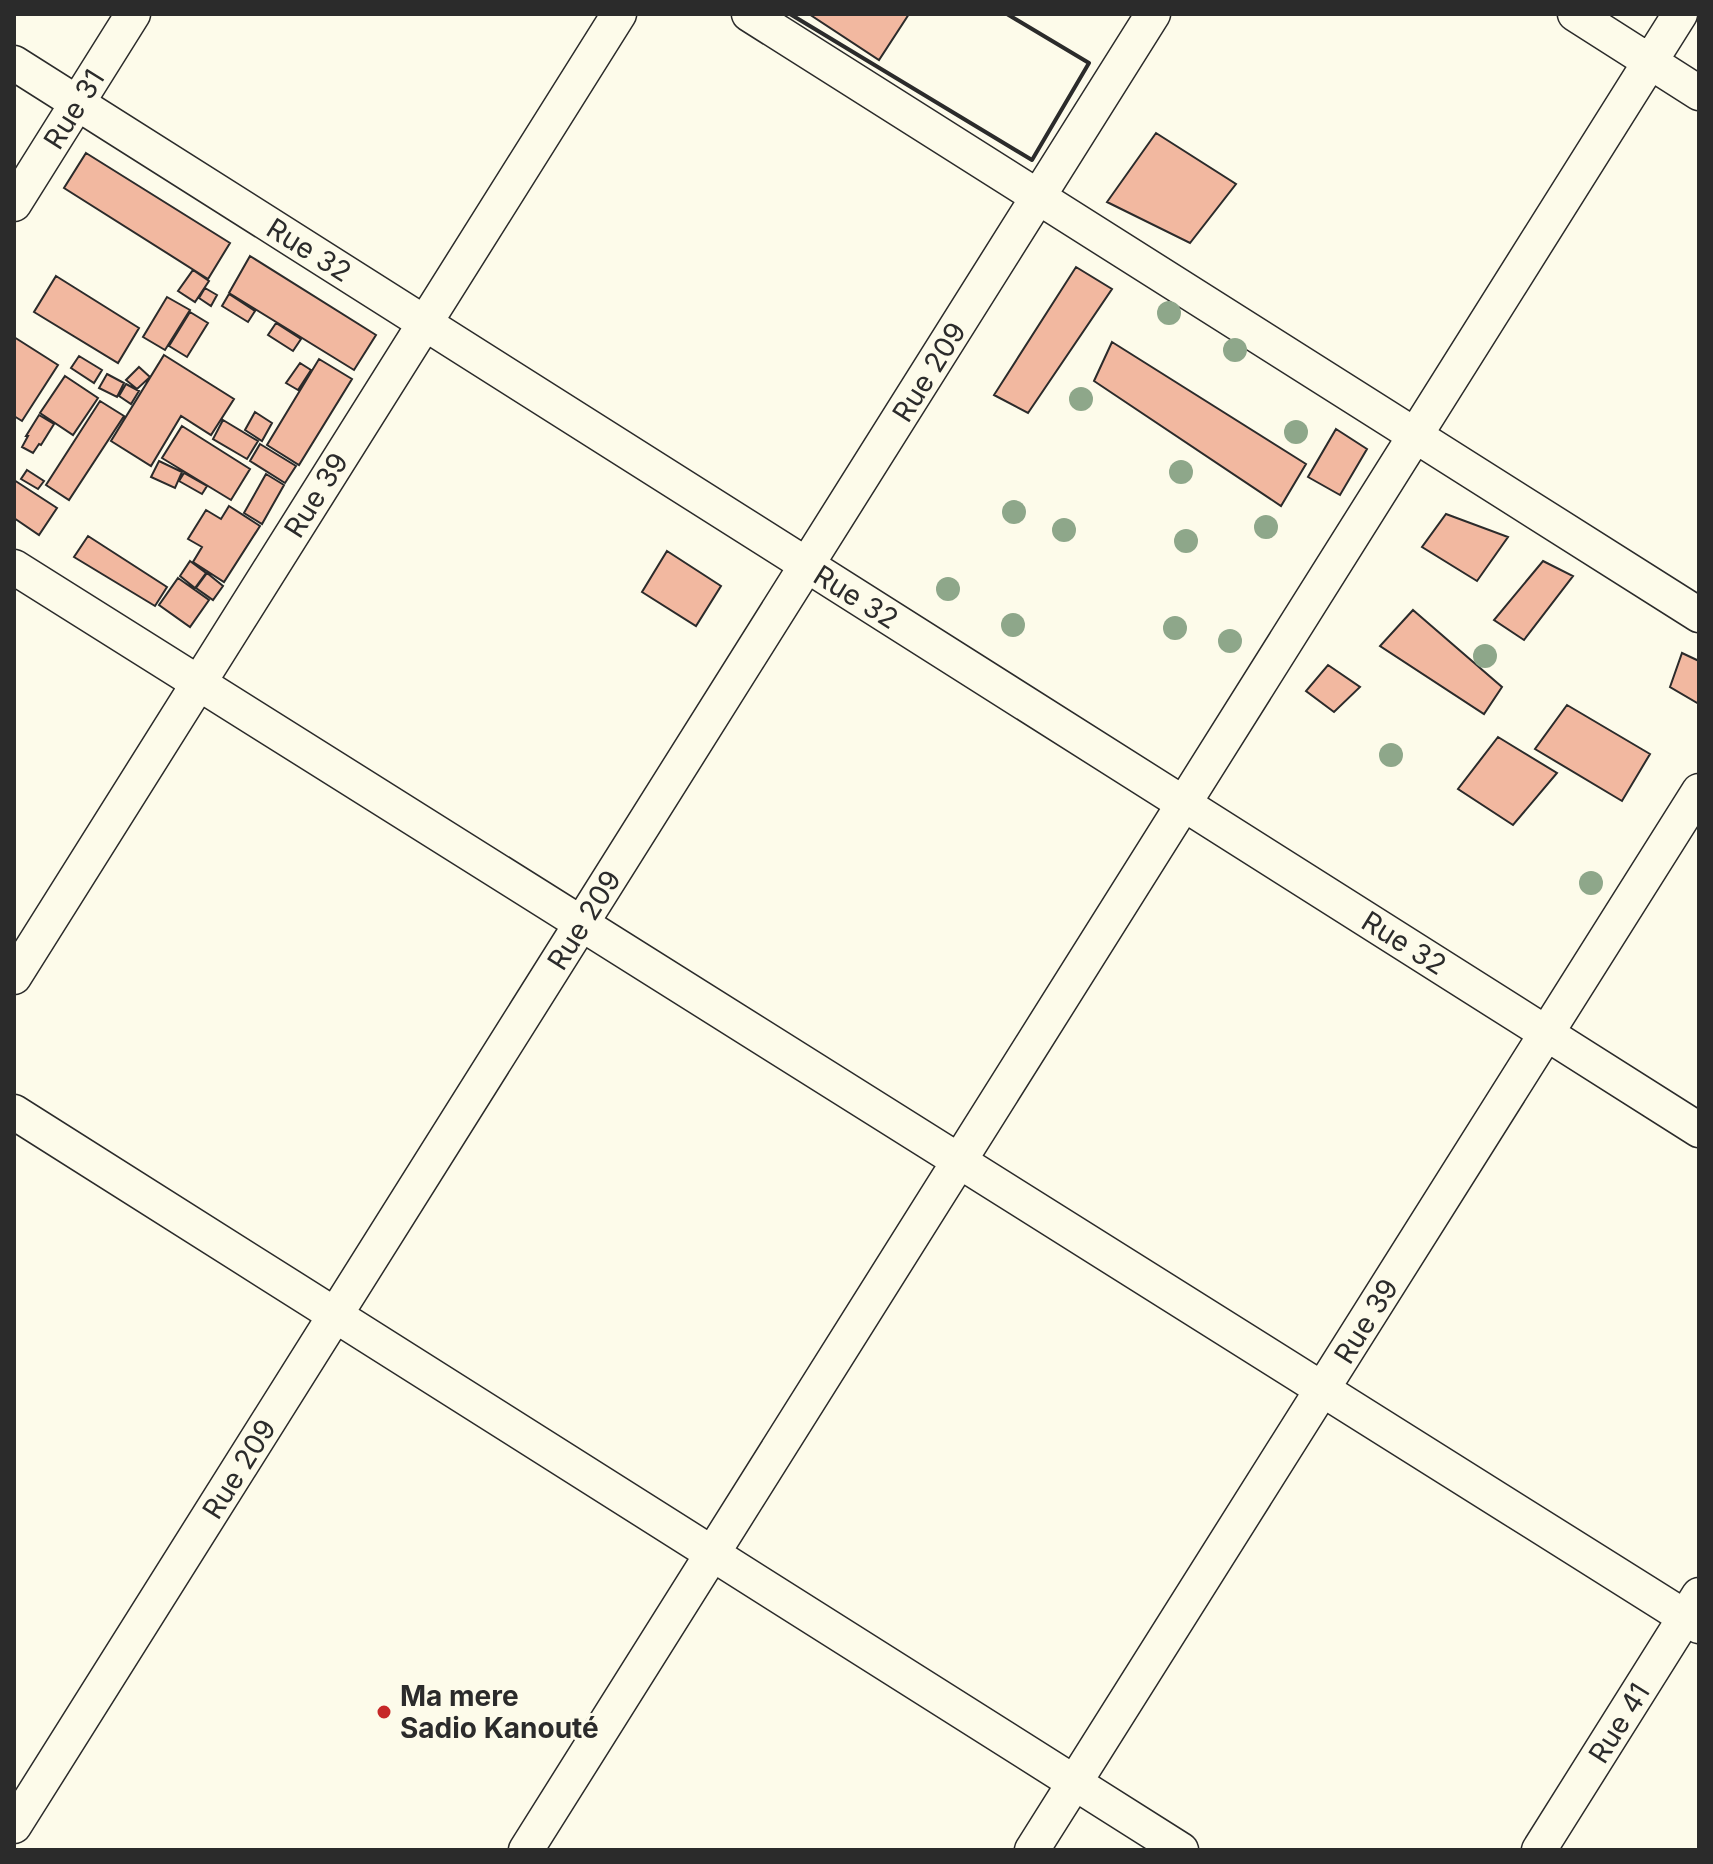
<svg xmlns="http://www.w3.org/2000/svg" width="1713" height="1864" viewBox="0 0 1713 1864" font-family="Inter,sans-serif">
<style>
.building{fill:#f2b8a0;stroke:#2b2b2b;stroke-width:2}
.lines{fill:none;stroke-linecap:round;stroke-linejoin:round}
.street-casing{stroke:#2b2b2b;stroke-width:37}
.street{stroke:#fdfbea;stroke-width:34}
.wall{stroke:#2b2b2b;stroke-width:4}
.tree{fill:#8ea78a}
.poi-dot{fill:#c62828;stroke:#fdfbea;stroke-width:3}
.labels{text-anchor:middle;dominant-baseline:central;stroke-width:6;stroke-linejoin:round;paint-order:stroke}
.street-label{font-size:28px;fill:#2b2b2b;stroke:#fdfbea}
.poi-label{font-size:28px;font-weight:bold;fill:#2b2b2b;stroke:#fdfbea;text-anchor:start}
</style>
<rect width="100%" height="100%" fill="#fdfbea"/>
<path class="building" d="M809,14H909L879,60Z
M1156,133L1236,184L1190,243L1107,202Z
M86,153L230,243L208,279L64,188Z
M250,256L376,335L354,370L229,293Z
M1076,267L1112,289L1028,413L994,395Z
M193,270L209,281L195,302L178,291Z
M56,276L139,328L118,363L34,312Z
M205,288L217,295L211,306L199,298Z
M229,294L255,311L248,322L222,306Z
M167,297L190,310L165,350L143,337Z
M190,312L208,323L187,357L169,346Z
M276,323L301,339L293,351L268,335Z
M14,337L58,365L22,421L14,416Z
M1112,342L1306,464L1281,506L1094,381Z
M164,355L234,399L211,435L181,416L151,466L111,441Z
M79,356L102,370L94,383L71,368Z
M319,359L352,379L299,465L267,445Z
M300,363L311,370L298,390L286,383Z
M139,367L150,377L137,389L126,380Z
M107,374L124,383L117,397L99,388Z
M65,376L98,398L73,435L40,413Z
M126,384L139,391L131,404L119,396Z
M100,401L124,416L69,500L46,485Z
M255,412L272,423L262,441L245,430Z
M39,415L54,424L41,445L39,444L33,453L22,447L28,436H26Z
M223,420L258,441L247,459L213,439Z
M182,426L250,469L231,500L162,458Z
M1336,429L1367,449L1340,495L1308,477Z
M260,444L296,466L285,483L250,461Z
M159,461L182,472L175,488L151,477Z
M27,470L44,481L38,489L21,479Z
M184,473L207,486L202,494L179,481Z
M266,474L284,485L262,524L244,513Z
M14,480L57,508L39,535L14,518Z
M229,506L260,526L224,582L193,562L202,547L188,539L206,510L221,519Z
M1446,514L1508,537L1477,581L1422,547Z
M88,536L167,587L155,606L74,557Z
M667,551L721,586L696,626L642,592Z
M190,561L206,573L195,588L180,576Z
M1543,561L1573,576L1524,640L1494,620Z
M207,573L223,586L213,600L196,588Z
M178,578L209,600L190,627L159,605Z
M1413,610L1502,687L1484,714L1380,646Z
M1682,653L1699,661V704L1670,687Z
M1328,665L1360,687L1334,712L1306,691Z
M1567,705L1650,754L1622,801L1535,749Z
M1498,737L1557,773L1513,825L1458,789Z"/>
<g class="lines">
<defs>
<path id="street" d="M749,14L1699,615
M1575,14L1699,93
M14,63L1699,1130
M14,204L133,14
M14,567L1699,1626
M14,977L619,14
M14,1112L1181,1850
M14,1826L1153,14
M526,1850L1680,14
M1032,1850L1699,791
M1539,1850L1699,1595"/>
</defs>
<use href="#street" class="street-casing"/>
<use href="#street" class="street"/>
<path class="wall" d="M790,14L1032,160L1089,63L1007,14"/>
</g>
<g class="tree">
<circle cx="1169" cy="313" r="12"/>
<circle cx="1235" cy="350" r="12"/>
<circle cx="1081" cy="399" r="12"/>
<circle cx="1296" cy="432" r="12"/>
<circle cx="1181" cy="472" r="12"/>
<circle cx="1014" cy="512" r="12"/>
<circle cx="1266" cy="527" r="12"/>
<circle cx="1064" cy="530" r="12"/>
<circle cx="1186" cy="541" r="12"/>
<circle cx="948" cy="589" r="12"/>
<circle cx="1013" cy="625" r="12"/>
<circle cx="1175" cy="628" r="12"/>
<circle cx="1230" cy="641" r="12"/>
<circle cx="1485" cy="656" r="12"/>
<circle cx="1391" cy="755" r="12"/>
<circle cx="1591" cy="883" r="12"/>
</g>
<circle class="poi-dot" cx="384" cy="1712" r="8"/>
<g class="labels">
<g class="street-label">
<text transform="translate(74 109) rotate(-58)">Rue 31</text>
<text transform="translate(309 250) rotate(32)">Rue 32</text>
<text transform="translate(929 372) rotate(-58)">Rue 209</text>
<text transform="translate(316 495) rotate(-58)">Rue 39</text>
<text transform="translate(856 597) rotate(32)">Rue 32</text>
<text transform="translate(584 920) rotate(-58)">Rue 209</text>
<text transform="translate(1404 943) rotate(32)">Rue 32</text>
<text transform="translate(1366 1321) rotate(-58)">Rue 39</text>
<text transform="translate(239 1469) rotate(-58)">Rue 209</text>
<text transform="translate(1619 1723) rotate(-58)">Rue 41</text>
</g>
<g class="poi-label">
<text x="400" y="1696">Ma mere<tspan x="400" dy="32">Sadio Kanouté</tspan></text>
</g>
</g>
<rect width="1713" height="1864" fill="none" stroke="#2b2b2b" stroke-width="32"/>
</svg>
